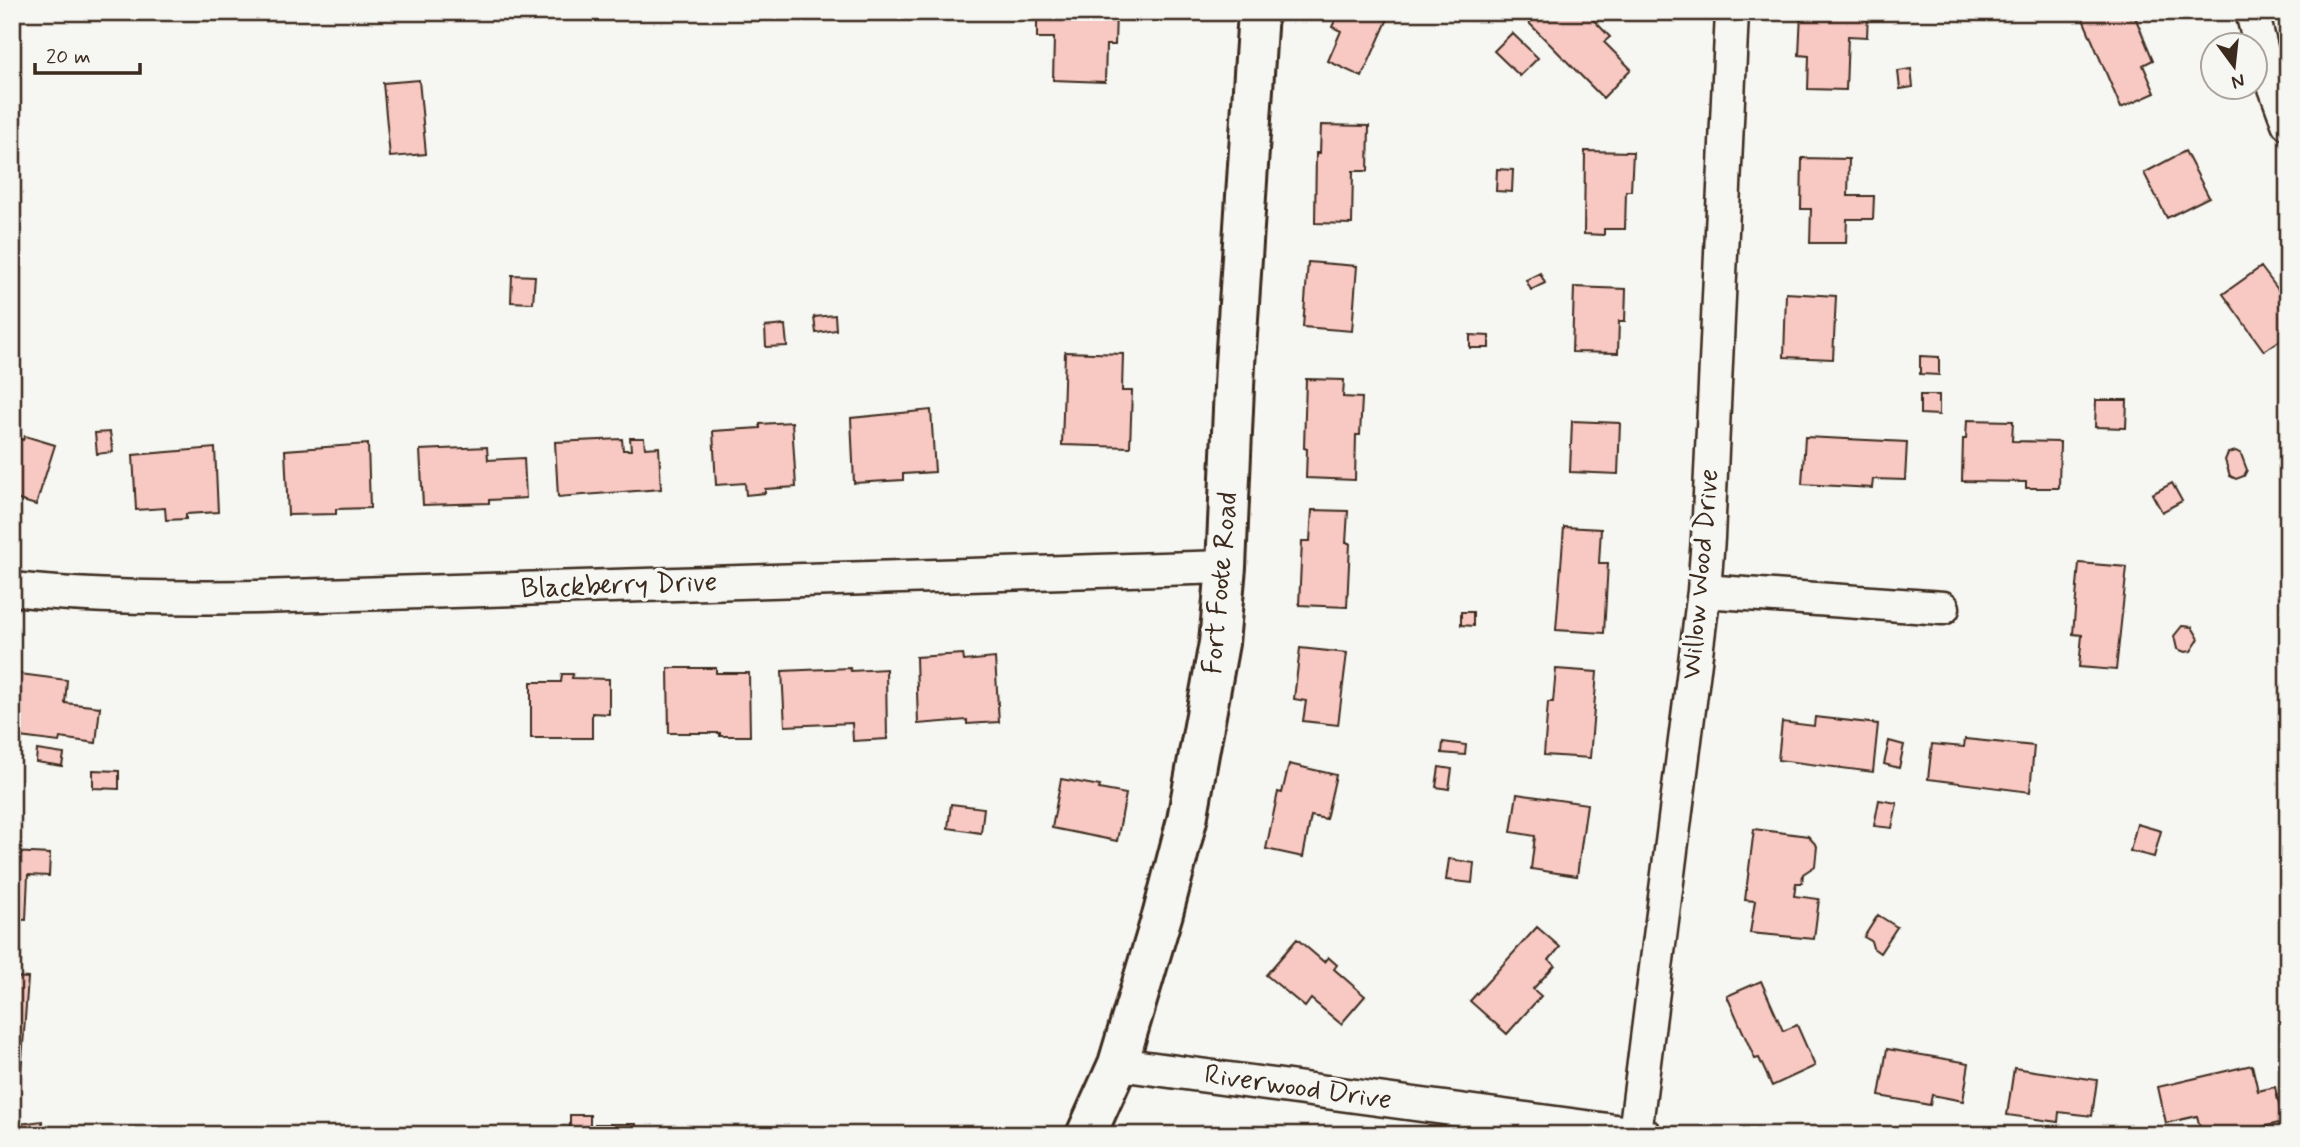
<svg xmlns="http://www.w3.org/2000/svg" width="2300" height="1147" viewBox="0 0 2300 1147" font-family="Mynerve,sans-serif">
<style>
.building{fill:#f8c8c2;stroke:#3b2a1e;stroke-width:2}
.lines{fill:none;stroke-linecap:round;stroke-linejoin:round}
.street-casing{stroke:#3b2a1e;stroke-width:37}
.secondary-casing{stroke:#3b2a1e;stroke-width:44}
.street{stroke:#f6f6f2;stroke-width:32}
.secondary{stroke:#f6f6f2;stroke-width:38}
.labels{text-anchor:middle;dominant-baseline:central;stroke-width:7;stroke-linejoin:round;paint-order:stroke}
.street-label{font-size:28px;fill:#3b2a1e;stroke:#f6f6f2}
</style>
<rect width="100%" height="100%" fill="#f6f6f2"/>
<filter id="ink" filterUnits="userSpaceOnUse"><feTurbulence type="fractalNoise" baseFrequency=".0143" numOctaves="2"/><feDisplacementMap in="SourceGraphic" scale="14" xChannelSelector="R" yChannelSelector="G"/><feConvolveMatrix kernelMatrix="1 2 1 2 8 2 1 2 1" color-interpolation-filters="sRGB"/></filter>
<g filter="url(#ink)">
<path class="building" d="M1037,12H1116L1115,45H1106L1105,82L1053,80L1054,38H1037Z
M1339,12H1391L1362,77L1328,61L1341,31L1332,27Z
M1538,12H1586L1610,37L1604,42L1631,69L1603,98L1528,22Z
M1801,12H1868L1867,37L1848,36L1846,90L1808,89L1809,56L1799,55Z
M2080,12H2133L2153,60L2143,65L2155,93L2121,108Z
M1512,33L1538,58L1520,76L1494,51Z
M1911,69L1913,87L1900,89L1898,71Z
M419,80L426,154L390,157L383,83Z
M1321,125L1369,126L1368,171H1353L1352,224L1315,223L1316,153H1320Z
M1585,151L1633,152L1631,191H1626L1625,229H1604V235L1584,234Z
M2185,151L2209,197L2167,218L2144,173Z
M1802,158L1849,159L1848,196H1874L1873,219H1847L1846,243H1810L1811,209H1801Z
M1497,169L1513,170L1512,192L1496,191Z
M1308,262L1357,266L1352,331L1303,327Z
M2261,267L2288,303V335L2264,351L2223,294Z
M1540,273L1545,283L1531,290L1526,280Z
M512,275L535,276L533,303L511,302Z
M1574,287L1626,289L1625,321H1619L1618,353L1572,352Z
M1786,293L1836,296L1833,359L1784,357Z
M835,315L836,330L816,333L814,317Z
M785,325L787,346L766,347L765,327Z
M1470,335L1489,336V348H1470Z
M1065,352L1123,354L1122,391H1132L1130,447L1062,445Z
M1920,356L1939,357V375L1920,374Z
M1306,379L1344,380L1343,397L1362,398L1360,435H1356L1355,480L1306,478L1307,449L1304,448Z
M1920,395H1939V415L1920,414Z
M2096,400H2127L2126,428L2095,427Z
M931,410L935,472L903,474V480L854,483L851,418Z
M1967,420L2013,421L2012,441L2060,442L2059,488H2026V482L1962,481L1963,439H1966Z
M1572,421L1620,423L1618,474L1570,472Z
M792,422L796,487L765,489V493L746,495L745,483L716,485L713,431L760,428V424Z
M110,432L113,452L97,454L95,433Z
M12,436L23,440L25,436L55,445L36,505L12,498Z
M1805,437L1907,442L1905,480L1873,479L1872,488L1802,484Z
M630,438H644L645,448L659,447L661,489L558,497L555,442L622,439L623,450H631Z
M368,444L370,508L336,509V514L288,515L285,450Z
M487,447L488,460L524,458L526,498L489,500V503L423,505L420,450Z
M215,448L218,512L186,514V519L166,520L165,508L136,510L133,455Z
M2236,451L2241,454L2247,470L2244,476L2236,479L2230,476L2225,460L2228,453Z
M2172,483L2182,501L2162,512L2152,494Z
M1312,510L1348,511L1346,543H1350L1347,607L1299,605L1302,541H1310Z
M1564,527L1601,529L1599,563H1608L1604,633L1556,630Z
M2079,563L2127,567L2116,670L2079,667L2082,635L2073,634Z
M1461,612H1473V626L1461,625Z
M2182,626L2192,627L2199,639L2191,651L2185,652L2177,649L2174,636Z
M1300,648L1347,653L1338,725L1303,721L1306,701L1294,699Z
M963,654L964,661L995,658L999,722L967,724V720L918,724L916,657Z
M668,668H716V673H749L750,736H720V733H669Z
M850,668L851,671L886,669L887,739L853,741L852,723L785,726L782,671Z
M1556,669L1597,672L1590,758L1544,755L1548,702H1553Z
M12,673L67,680L65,703L100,707L96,743L60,738L59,742L12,736Z
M562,674H573L572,678L609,679V714L592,713V738H531V682H561Z
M1815,717L1878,724L1873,772L1778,760L1782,722L1814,726Z
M1965,739L2034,746L2030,792L1928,779L1932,744L1964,747Z
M1889,741L1904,745L1899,768L1884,764Z
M1443,742L1466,745L1465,755L1442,753Z
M37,750L64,754L62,766L36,762Z
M1289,764L1336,775L1326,819L1311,816L1303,857L1266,849L1278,792L1282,793Z
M1439,767L1452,769L1449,789L1436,787Z
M93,770L119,771V789L93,788Z
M1061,779L1100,786L1099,789L1126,794L1117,841L1052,828Z
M1517,794L1587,804L1577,876L1531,869L1535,836L1511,832Z
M1879,800L1897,803L1892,828L1874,826Z
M951,804L984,808L981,833L948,828Z
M2137,824L2161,831L2154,857L2130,851Z
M1754,829L1808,836L1817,846L1815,866L1803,874L1802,883H1796L1794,896L1819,899L1814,939L1750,933L1755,901L1745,900Z
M12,852L50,854L49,876L28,875L26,920L12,919Z
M1449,859L1474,863L1472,883L1446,880Z
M1878,915L1897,927L1880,953L1873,948L1871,941L1864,937Z
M1537,927L1560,947L1549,960L1555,965L1533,989L1541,996L1507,1034L1470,1001Z
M1297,939L1324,962L1328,957L1337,965L1334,969L1365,996L1341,1024L1311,999L1305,1007L1266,975Z
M12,977L28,978L21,1073L12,1072Z
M1761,981L1783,1031L1797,1025L1815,1066L1772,1086L1759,1058L1755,1059L1727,996Z
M1887,1049L1969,1063L1963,1101L1932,1095L1930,1105L1879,1096Z
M2252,1065L2258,1091L2275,1087L2283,1122L2230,1135H2202L2197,1116L2166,1123L2158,1087Z
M2014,1068L2097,1080L2092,1116L2059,1112L2058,1122L2007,1115Z
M570,1115H590V1135H570Z
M42,1121L44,1135H12V1125Z
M595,1124H636V1135H595Z"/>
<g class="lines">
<defs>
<path id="street" d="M2252,12L2262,52L2288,123
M12,589C94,598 175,598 257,597L1226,567
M1704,591L1943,608
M1118,1064L1645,1135
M1635,1133L1704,591L1708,538L1732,12"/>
<path id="secondary" d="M1086,1135L1118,1064L1163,913L1187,820L1219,643L1226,567L1235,365L1258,12"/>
</defs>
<use href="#street" class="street-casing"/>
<use href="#secondary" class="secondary-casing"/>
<use href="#street" class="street"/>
<use href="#secondary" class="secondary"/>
</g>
</g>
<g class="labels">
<g class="street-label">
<text transform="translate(1701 574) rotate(-85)">Willow Wood Drive</text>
<text transform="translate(1221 583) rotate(-85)">Fort Foote Road</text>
<text transform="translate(619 586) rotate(-2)">Blackberry Drive</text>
<text transform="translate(1298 1088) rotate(8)">Riverwood Drive</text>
</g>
</g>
<rect width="2300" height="1147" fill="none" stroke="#f6f6f2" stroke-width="42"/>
<rect x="21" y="21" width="2258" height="1105" fill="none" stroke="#3b2a1e" stroke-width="2.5" filter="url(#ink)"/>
<g transform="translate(2234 66) rotate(165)"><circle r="33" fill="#f6f6f2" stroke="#aba49d" stroke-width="2"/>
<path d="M0-5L12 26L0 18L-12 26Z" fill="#3b2a1e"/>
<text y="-10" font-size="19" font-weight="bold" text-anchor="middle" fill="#3b2a1e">N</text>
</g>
<path d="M35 63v10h105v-10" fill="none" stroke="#3b2a1e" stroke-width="3.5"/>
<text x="46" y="63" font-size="21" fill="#3b2a1e" stroke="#f6f6f2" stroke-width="5" paint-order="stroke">20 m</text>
</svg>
